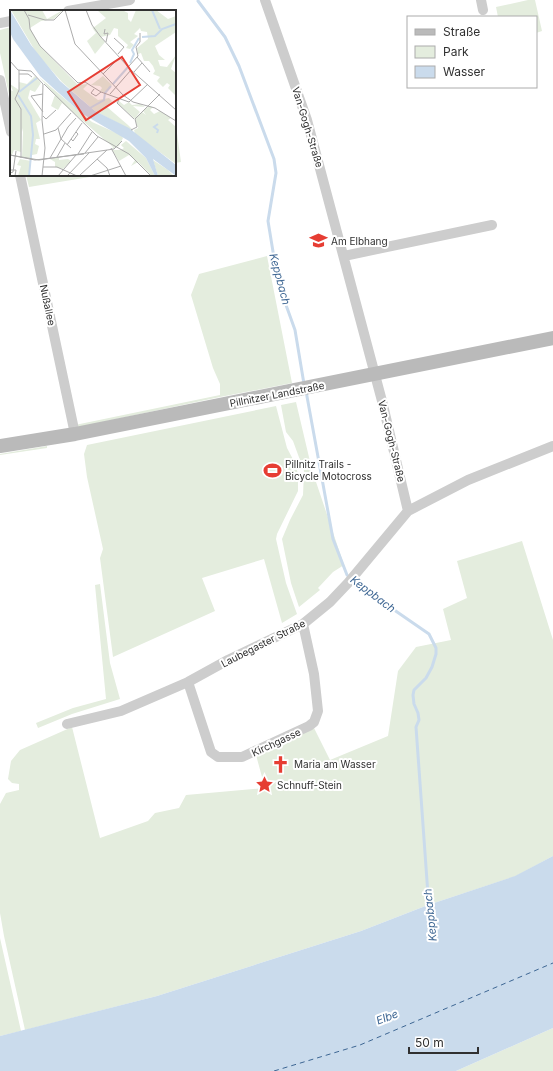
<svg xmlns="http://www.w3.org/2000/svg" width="553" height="1071" viewBox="0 0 553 1071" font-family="Inter,sans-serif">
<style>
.green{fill:#e4edde}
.water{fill:#cadbec}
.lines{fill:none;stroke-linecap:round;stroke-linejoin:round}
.stream{stroke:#cadbec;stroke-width:3}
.ferry{stroke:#3d6693;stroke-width:1;stroke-dasharray:5 4;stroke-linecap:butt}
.minor{stroke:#cdcdcd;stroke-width:10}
.secondary{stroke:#bababa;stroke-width:14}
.labels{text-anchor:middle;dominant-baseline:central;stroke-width:4;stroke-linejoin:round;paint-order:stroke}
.street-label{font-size:10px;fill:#303030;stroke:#fff}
.poi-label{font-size:10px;fill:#303030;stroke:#fff;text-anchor:start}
.water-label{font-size:11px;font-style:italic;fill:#3d6693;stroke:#fff}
.inset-river{fill:none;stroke:#cadbec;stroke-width:2}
.inset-road{fill:none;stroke:#acacac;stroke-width:1}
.view{fill:#e63d33;fill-opacity:0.15;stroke:#e63d33;stroke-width:2}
.inset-edge{fill:none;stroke:#303030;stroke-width:2}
</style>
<rect width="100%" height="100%" fill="#fff"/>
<path class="green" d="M528,0H535L542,31L536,33V17H498L496,7Z
M11,27V104L0,53V30Z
M175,119L181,162L175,163Z
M26,175H102L29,187Z
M267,256L292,383L220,397L79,427L75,425L220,395V384L213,368L191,295L199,274Z
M296,402L312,470L344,565L333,572L318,588L320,590L299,607L291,583L282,539L290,520L303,495L304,471L293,441L286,432L281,405Z
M276,406L287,448L296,465L298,475V491L277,534L276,539L286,583L297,614L282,623L264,559L202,578L215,611L113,657L100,558L103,549L87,477L84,454L87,445Z
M47,446V448L0,455V454Z
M522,541L553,640V856L516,876L428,905L361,931L157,996L25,1030L4,936L0,913V804L6,793L19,790V784L12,783L8,779L11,761L20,750L72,727L100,838L148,821L155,813L179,808L186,795L265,788L256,755L314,728L330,760L388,736L398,671L416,647L451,640L443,609L467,598L457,561Z
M100,584L110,663L120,699L72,714L38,728L36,723L73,708L106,699L95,585Z
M0,938L21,1031L0,1036Z
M553,1028V1071H456Z"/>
<path class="water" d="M553,856V1028L456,1071H0V1036L157,996L361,931L428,905L515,876Z"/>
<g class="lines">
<path class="stream" d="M198,1L225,37L239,66L274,159L276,173L268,221L276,270L286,305L295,330L304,384
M306,391L333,539L347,575L358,585L429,634L436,648V654L432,667L426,678L414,690L413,695L414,704L418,713L419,720L416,727L429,909"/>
<path class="ferry" d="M274,1071L360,1045L553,963"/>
<path class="minor" d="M265,0L307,120L382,401L408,511
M481,0L483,10
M68,11L130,0
M0,23L11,21
M0,80L11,132
M20,175L75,434
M344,256L492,225
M188,682L211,752L218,757H242L309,726L314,722L318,711L314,674L303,624
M67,724L121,711L188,682L228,660L303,624L330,602L348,583L408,511L468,480L553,446"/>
<path class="secondary" d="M0,446L75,434L553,338"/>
</g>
<defs>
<symbol id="school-bare" viewBox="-9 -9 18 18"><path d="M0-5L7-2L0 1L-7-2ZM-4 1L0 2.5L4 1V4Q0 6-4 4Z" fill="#e63d33" stroke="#fff" stroke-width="2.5" paint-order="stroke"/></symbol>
<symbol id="stadium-bare" viewBox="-9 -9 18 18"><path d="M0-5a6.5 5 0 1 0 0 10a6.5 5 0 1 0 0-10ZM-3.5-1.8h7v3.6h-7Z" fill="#e63d33" stroke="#fff" stroke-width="2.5" paint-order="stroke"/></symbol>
<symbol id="church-bare" viewBox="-9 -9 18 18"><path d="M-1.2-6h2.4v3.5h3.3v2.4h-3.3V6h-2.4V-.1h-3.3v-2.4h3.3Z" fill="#e63d33" stroke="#fff" stroke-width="2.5" paint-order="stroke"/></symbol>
<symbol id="sight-bare" viewBox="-9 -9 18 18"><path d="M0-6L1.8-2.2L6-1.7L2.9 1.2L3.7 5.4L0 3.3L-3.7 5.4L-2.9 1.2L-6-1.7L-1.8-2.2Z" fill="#e63d33" stroke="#fff" stroke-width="2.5" paint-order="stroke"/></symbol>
</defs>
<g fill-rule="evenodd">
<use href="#school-bare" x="306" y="228" width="25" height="25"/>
<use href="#stadium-bare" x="260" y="458" width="25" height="25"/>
<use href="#church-bare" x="268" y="752" width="25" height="25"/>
<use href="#sight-bare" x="252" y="772" width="25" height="25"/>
</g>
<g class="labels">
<g class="street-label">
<text transform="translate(308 127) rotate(73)">Van-Gogh-Straße</text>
<text transform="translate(48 305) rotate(78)">Nußallee</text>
<text transform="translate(277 394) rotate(-11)">Pillnitzer Landstraße</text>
<text transform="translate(392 441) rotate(76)">Van-Gogh-Straße</text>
<text transform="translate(263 643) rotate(-27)">Laubegaster Straße</text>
<text transform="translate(276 742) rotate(-25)">Kirchgasse</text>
</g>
<g class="poi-label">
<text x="331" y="241">Am Elbhang</text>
<text x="285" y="464">Pillnitz Trails -<tspan x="285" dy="12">Bicycle Motocross</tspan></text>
<text x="294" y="764">Maria am Wasser</text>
<text x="277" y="785">Schnuff-Stein</text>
</g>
<g class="water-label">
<text transform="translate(280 279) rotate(75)">Keppbach</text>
<text transform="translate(373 594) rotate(37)">Keppbach</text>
<text transform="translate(430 915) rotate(-96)">Keppbach</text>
<text transform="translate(387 1017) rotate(-21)">Elbe</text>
</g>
</g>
<g transform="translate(10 10)">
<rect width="166" height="166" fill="#fff"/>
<path d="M1,0H32L37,9L53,0L44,9L31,11L20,18L30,36L68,75L78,74L73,79L88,90L99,88L102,91L97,97L118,115L123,120V121L85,101L52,72L27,44ZM87,0H112L118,3V9L121,12L126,0H146L158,9L166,6V22L145,36L149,45L155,50H148L150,56L157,57L166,45L161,59L166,63V86L158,78L160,75L157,73L153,77L147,71L150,67L143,64L145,61L143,56L139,51H134L131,43L128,44L127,38L138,29L137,22L131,21L130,18L124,24L128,26L120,32L124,35L120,39L116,38L118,35L108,26V19L104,18L100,25L91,27L95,32L85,44L77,31L86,23L81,16L83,18L96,8ZM25,66L31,73L25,82L20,80L18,88L31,110L26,113L30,129H26L25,134L29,136L27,144L22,145V150L12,147L13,122L12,118L11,142L4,140L2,145H0V80L3,81L0,74L9,80V72L17,74ZM93,66L102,75L95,83L90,81L92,78L90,76L81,75ZM29,67L82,112L111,125L113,128L109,136L102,139L103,137L52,93L48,100L41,96L45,85ZM116,89L122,95L130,94L135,97L123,96L130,102L126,107L132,102L136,105L133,101L139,96L143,97L140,100L144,104L150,101L161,108L158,110L166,117V154L125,124L124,120L128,118L125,109L107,93L109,91L114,95L119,92ZM116,131L136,148L145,166H137L140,164L128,152L121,156L125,150L119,145L109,151L102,140H111L114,138L111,135ZM49,147V150L58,149L61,151L53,159L45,157V152L40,149ZM10,149L21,151L19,166H8L11,156L7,155ZM143,150L158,160L164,166H148Z" fill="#e4edde"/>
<path d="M0,0L21,35L50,71L85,101L119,118L166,155V166L143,149L148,166H145L136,148L119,131L71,103L30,66L3,29L0,22Z" fill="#cadbec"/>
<path class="inset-river" d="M142,0L150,19M0,8L15,40L47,78L71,99L125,131L166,162M132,27L145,26L152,19L166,14M120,53L124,44L122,40L129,28M103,74L118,57M9,82L27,68M8,85L21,106L23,125L19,166M80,98L94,90L95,83L101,76M147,123L148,120L144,117L148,114"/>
<path class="inset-road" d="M14,0L19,9L20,19L30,36L68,73L75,72L91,82L119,92L138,74M55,0L65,34L113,85L123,92L145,98L166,111M76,0L82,15L90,26L121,60L166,100M18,5L35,10H44L54,0M95,19L94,24L98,23L96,32M104,28L114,37L108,44M127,47L140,62M0,51L8,60L21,61L33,74L32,110L35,138L32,166M119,56L128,46L126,37L130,32V23M9,60V80L5,89L11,99V148M124,62L132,53M9,64H18L22,67M93,64L110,47M34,74L87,126L119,144L141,166M84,79L81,83L86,86L91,82M33,84L21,86L33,102M100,84L121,60M109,90L107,93L124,109M33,106L36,109L46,100M125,109L150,84M48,118L51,129L61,138M121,120L127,117L125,109M34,124L46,120L61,103M61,129L63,131L68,124L66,122M57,135L72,113M101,138L116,166M75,143L88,127M68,144L82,122M0,145L29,150L104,139L112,131M0,145L25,150L74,144M47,147L55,133M40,148L58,117L66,108M87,149L97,158L100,166M33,157H47L67,166M0,160H6L5,166M0,163L3,162L6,141M48,166L66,145M57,166L79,143M69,166L97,140M80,166L111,156"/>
<path class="view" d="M112,47L130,75L76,110L58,82Z"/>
<rect width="166" height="166" class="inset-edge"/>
</g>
<rect x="407" y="16" width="130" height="72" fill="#ffffff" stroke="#acacac"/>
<rect x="415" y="29" width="20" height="6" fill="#bababa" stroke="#acacac"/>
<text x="443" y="36" font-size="12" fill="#303030">Straße</text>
<rect x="415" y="46" width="20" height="12" fill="#e4edde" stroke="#acacac"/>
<text x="443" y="56" font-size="12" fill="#303030">Park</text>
<rect x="415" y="66" width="20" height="12" fill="#cadbec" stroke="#acacac"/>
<text x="443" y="76" font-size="12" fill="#303030">Wasser</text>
<path d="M409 1047v6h69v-6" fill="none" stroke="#303030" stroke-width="2"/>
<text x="415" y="1047" font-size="12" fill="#303030" stroke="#ffffff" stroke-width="3" paint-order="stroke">50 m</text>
</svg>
